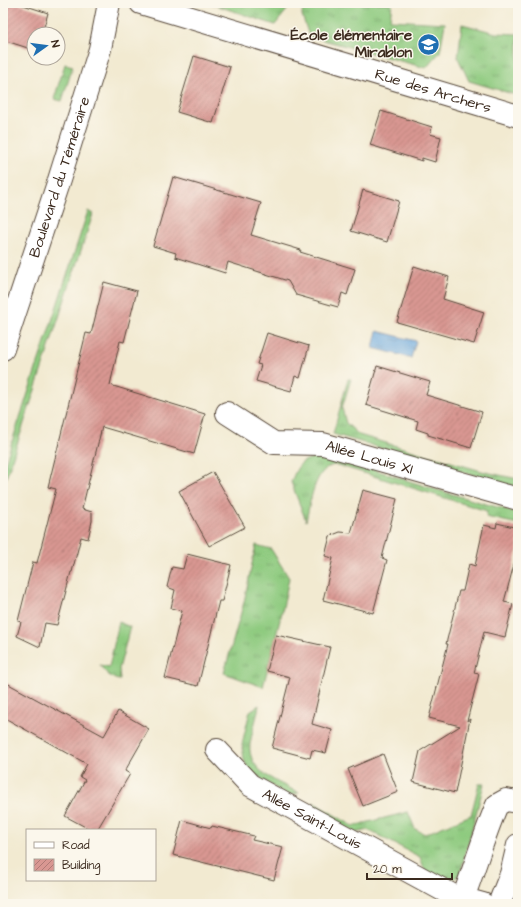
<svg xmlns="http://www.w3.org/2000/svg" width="521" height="907" viewBox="0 0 521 907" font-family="'Architects Daughter',sans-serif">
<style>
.grass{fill:url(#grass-tufts);stroke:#647a4e}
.water{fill:url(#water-ripples);stroke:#54697e}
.building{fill:url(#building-hatch)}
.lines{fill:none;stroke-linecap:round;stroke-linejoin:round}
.street-casing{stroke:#564739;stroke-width:24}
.secondary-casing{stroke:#564739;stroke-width:24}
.street{stroke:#fff;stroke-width:22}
.secondary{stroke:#fff;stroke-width:22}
.labels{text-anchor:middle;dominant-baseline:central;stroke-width:3;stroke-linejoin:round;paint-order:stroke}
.poi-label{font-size:15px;font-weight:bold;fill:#3b2a1e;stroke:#fbf7ec;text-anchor:end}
.street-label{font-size:15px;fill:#3b2a1e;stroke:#fbf7ec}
</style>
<defs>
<pattern id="grass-tufts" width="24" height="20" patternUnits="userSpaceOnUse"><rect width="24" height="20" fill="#8eca7f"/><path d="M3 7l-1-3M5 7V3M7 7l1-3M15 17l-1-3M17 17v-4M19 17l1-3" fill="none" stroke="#75a467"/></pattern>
<pattern id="water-ripples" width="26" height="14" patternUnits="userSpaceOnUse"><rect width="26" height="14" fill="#6ca8dd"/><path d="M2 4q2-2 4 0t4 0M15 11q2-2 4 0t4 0" fill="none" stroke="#5a89b3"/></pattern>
<pattern id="building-hatch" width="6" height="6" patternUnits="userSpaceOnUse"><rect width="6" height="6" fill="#d99792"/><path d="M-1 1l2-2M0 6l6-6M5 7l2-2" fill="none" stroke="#b17b77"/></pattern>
</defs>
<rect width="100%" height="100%" fill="#fbf7ec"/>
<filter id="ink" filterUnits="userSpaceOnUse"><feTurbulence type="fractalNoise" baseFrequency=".025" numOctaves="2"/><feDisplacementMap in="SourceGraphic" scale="8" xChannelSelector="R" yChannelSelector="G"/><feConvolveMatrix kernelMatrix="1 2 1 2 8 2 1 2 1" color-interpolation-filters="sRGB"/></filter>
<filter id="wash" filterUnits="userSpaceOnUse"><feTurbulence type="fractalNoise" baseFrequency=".012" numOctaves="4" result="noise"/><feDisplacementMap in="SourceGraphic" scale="16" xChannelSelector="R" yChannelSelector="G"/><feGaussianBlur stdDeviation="0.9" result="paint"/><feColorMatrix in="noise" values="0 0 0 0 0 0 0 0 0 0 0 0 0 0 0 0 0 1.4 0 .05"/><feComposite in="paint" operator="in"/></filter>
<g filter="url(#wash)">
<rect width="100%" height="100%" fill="#f2ead1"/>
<path class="grass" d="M209,3H287V10L275,25Z
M303,3H392L390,20L445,23L440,52L426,68L309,36L302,15Z
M462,24L496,33L518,34V93L516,95L469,81L458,58Z
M65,64L73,66L62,101L54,99Z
M88,211L93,214L3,487V469Z
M348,379H351L342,408L346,423L359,435L485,472L518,479V488L333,434Z
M323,456L338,458L434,489L518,513V524L486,517L487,511L344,467C341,466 338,465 335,465C314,467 310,505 306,521L291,482C299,462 301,460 323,456Z
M256,545L271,549L289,578L282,612L263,687L224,673L244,602Z
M119,622L130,627L119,669L120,680C112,680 104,671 100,665L109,667Z
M259,705C257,719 252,731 250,744C247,772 279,782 299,793L288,796L249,771L244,760L242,744L250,711Z
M479,784H484L460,874L455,878H447L445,883L425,871L420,857L368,830L355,833L316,811L313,802L353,826L408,812L415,829L425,834L471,815Z"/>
<path class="water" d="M377,331L416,341L411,358L373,348Z"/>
<g id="blocks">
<path class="building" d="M3,3H17L48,13L42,34H34V50L3,40Z
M194,56L230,67L213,123L177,112Z
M381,111L432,127L430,134L441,137L435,162L422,158V161L370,145Z
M173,177L261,203L251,235L301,250L300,252L355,269L347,295L342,293L338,307L296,295L288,281L228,262L225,273L175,257L176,253L153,246Z
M363,190L399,201L387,242L351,231Z
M414,266L449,277L443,299L484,312L474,344L397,322Z
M104,282L137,291L124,342L120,341L110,385L205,414L194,454L102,427L82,509L92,512V521L88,539L81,537L72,572H71L57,625L45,623L40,647L17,636L21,622L18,621L33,562L37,563L56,489L48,487L86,333L91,334Z
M267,333L309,346L300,378L295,376L291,391L256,381L261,365L257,364Z
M377,366L430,382L426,395L482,412L471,448L428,435V433L416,429L418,421L366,405Z
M213,472L245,527L209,546L179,491Z
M363,490L397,499L382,558L387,560L373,613L323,600L333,558L325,556L330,536L340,532L351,533Z
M497,523L518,528V549L504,602L513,604L505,637L484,632L474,673L479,674L467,721L470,719L455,793L413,782L420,751L460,726L429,718L448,644H446L459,591H463L469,564L475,566L484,525L496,528Z
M187,554L231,565L222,601H219L198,686L165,678L182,611L171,608L175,590L167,587L172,567L183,569Z
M276,635L330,647L312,724L332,730L326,753L312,750L310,758L272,748L290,677L267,671Z
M3,681L104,736L118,711L149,729L125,771L130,774L97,830H91L65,816L85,780L80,777L87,764L3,717Z
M383,754L398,792L363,806L348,769Z
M182,820L211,828L212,826L254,836L252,840L283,847L274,880L173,855Z"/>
</g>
</g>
<g filter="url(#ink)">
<use href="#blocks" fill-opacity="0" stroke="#564739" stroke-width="1"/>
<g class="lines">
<defs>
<g id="street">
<path id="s1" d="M141,3L518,116"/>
<path id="s2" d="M227,413L274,443L323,444L518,499"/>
<path id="s3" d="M217,750L250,785L454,896L483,904"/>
<path d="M463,898C475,867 484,835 497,805L506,800L518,802"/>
<path d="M499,904L511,874L518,845"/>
</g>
<g id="secondary">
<path id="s4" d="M3,349L59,180L100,49L109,3"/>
</g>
</defs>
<use href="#street" class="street-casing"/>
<use href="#secondary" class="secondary-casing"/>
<use href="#street" class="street"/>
<use href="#secondary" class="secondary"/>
</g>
</g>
<defs>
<symbol id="school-disc" viewBox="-11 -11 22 22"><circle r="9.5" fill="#1f6fb2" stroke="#fbf7ec"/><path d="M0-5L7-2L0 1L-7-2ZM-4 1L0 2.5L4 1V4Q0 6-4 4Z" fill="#fff"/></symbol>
</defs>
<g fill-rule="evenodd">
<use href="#school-disc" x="416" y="32" width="25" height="25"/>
</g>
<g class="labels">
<g class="poi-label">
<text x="412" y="35">École élémentaire<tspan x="412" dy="17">Mirablon</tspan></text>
</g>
<g class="street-label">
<text stroke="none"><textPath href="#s1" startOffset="305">Rue des Archers</textPath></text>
<text stroke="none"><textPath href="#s4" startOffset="181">Boulevard du Téméraire</textPath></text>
<text stroke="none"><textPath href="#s2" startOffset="153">Allée Louis XI</textPath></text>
<text stroke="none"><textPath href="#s3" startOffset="119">Allée Saint-Louis</textPath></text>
</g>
</g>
<rect width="521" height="907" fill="none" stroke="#fbf7ec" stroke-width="16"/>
<rect x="26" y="829" width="130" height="52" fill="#fbf7ec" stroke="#aea59a"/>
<rect x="34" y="842" width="20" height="6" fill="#ffffff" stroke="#aea59a"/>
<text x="62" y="849" font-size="12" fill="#3b2a1e">Road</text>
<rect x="34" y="859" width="20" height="12" fill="url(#building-hatch)" stroke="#aea59a"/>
<text x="62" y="869" font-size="12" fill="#3b2a1e">Building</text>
<g transform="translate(46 46) rotate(76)"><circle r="19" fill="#fbf7ec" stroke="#aea59a"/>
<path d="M0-3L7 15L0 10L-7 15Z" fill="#1f6fb2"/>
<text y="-6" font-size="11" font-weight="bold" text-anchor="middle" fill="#3b2a1e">N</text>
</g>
<path d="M367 873v6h85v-6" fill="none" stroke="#3b2a1e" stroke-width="2"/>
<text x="373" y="873" font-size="12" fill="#3b2a1e" stroke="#fbf7ec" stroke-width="3" paint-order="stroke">20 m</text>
</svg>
